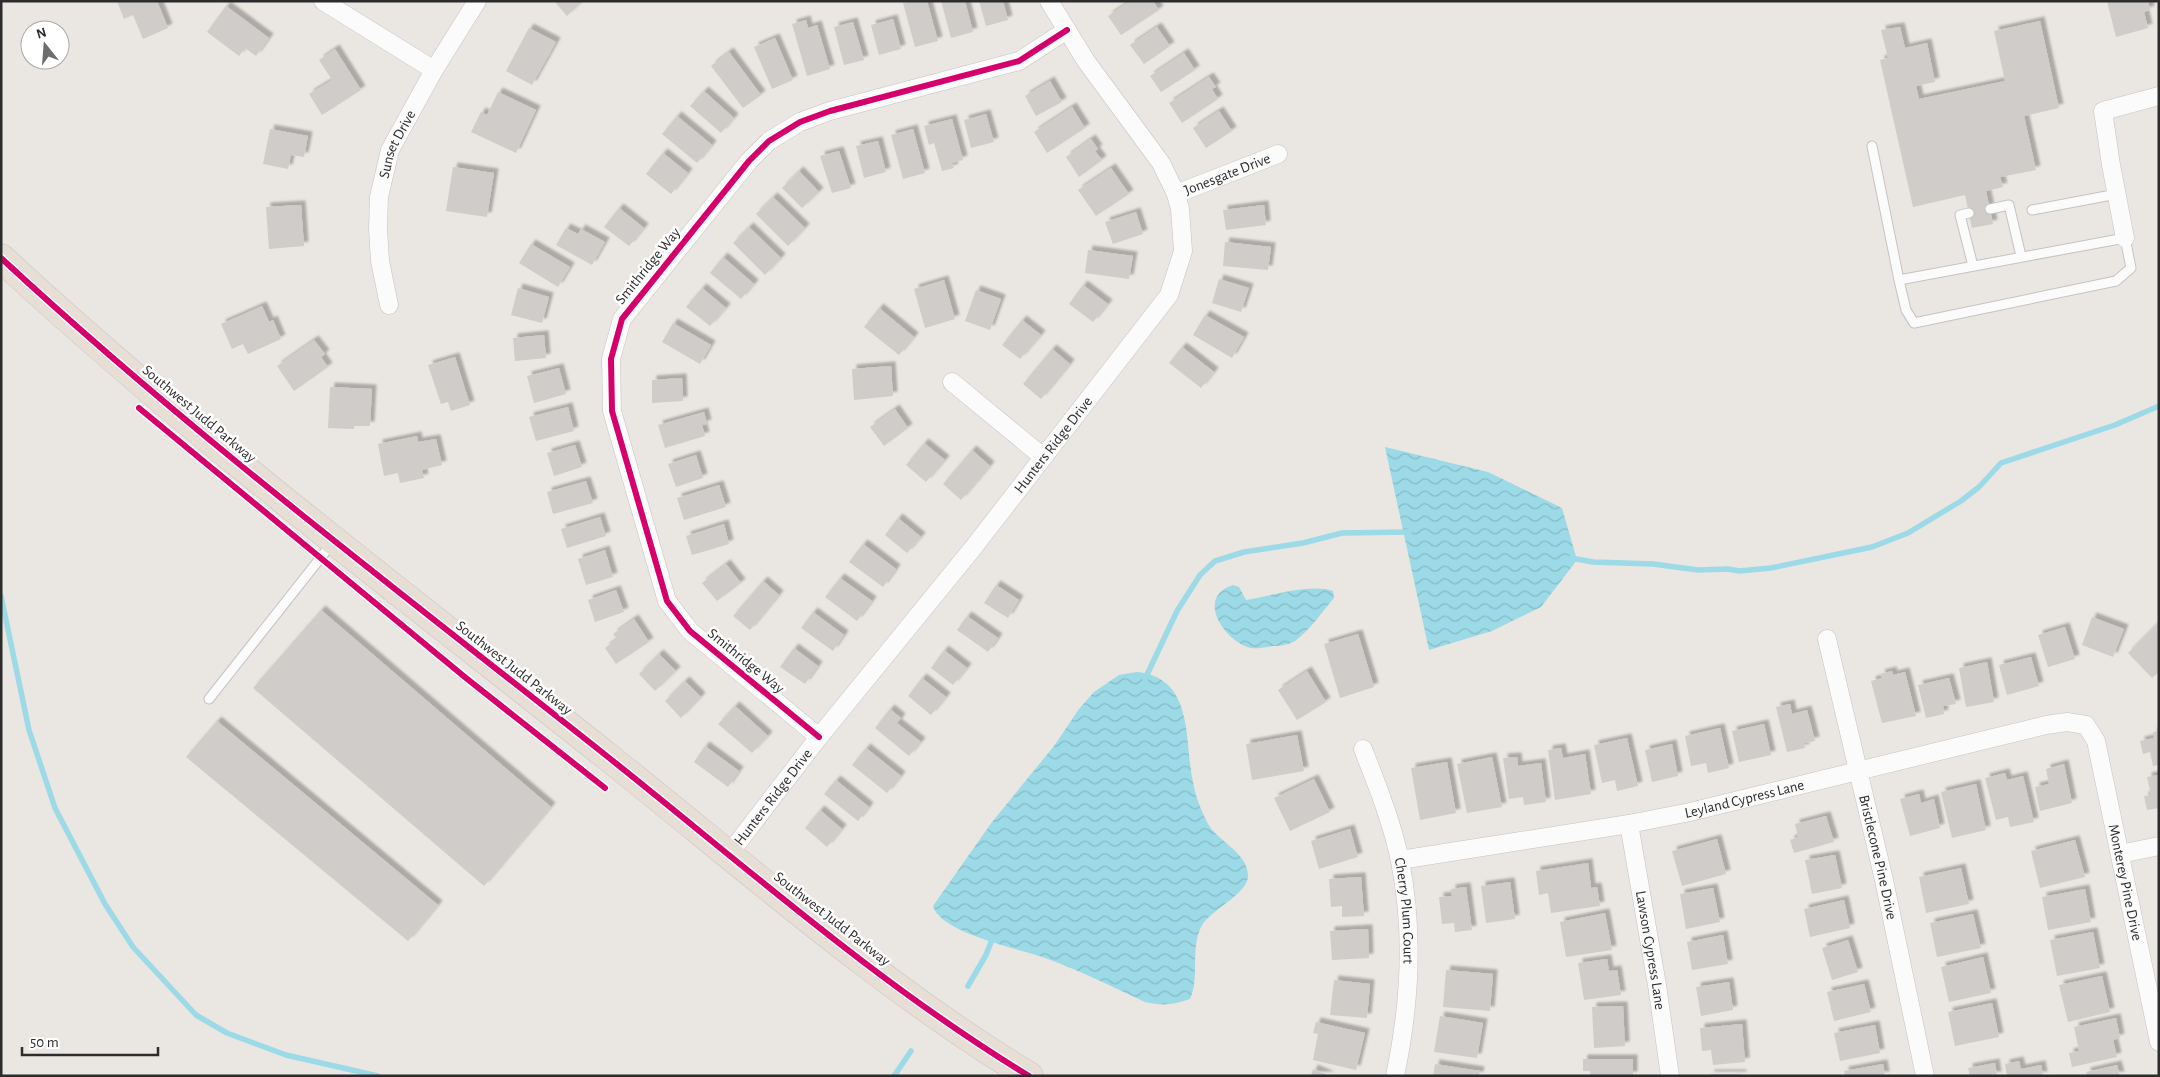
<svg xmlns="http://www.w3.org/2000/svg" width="2160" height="1077" viewBox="0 0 2160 1077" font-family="'Alegreya Sans',sans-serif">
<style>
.water{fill:url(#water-waves)}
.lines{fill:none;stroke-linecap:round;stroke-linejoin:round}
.stream{stroke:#9bdae6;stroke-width:5.5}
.building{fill:#cfccc9;filter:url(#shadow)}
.service-casing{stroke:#c4c3c3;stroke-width:11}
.minor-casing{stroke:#c4c3c3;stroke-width:19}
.trunk-casing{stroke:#c6c4c2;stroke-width:29}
.service{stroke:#fcfbfb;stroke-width:9}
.minor{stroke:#fcfbfb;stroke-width:18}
.trunk{stroke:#e7ded6;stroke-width:28}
.cycleway-casing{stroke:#fff;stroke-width:9}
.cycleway{stroke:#d6006c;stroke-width:6}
.labels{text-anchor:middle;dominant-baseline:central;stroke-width:5;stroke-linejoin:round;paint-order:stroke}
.street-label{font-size:15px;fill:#2c2c2c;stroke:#fff}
</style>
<defs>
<pattern id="water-waves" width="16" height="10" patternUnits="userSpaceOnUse" patternTransform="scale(1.25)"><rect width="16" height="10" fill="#9bdae6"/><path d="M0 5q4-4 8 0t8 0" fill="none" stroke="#86bbc5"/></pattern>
<filter id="shadow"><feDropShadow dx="4.5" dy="-4.5" stdDeviation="1" flood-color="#0004"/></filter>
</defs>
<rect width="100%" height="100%" fill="#eae6e2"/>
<path class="water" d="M1385,447L1488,472L1562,508L1577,560L1541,607L1492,631L1429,650Z
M1233,585L1239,587L1246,600C1270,596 1312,583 1333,591L1334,598C1322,612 1310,630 1295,641C1288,645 1281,646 1273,646C1266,647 1257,649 1250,648C1224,641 1195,597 1233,585Z
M1137,672C1195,678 1184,741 1193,782C1195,795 1201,810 1207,822C1216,841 1247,851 1248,875C1249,894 1209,910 1201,927C1190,950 1200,978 1190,999C1174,1005 1162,1006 1145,1002C1113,987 1081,971 1048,959C1022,949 941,934 933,906L992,822L1054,746L1079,709L1094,692L1119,675Z"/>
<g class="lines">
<path class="stream" d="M1571,558L1593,562L1653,564L1698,570L1728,569L1739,571L1771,568L1872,547L1908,533L1961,501L1979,487L2001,463L2115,425L2159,406
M1,596L29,730L55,808L105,904L133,947L196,1015L227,1033L286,1055L378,1076
M1145,679L1177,611L1200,575L1215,561L1244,552L1303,543L1342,533L1409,532
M968,986L986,955L993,937
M894,1076L911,1051"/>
</g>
<path class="building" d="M117,1H157L168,28L143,39L133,15L124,19Z
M554,1H583L567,16Z
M911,1H927L938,41L915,47L903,3Z
M941,1H965L973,32L951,38Z
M979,1H1003L1008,20L986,26Z
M1130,1H1153L1159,10L1121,35L1108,16Z
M2107,1H2148L2150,10L2144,12L2148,28L2116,37Z
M226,6L269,38L256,56L245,48L239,56L207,32Z
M893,19L901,49L879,55L871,25Z
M806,20L808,28L817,25L830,69L807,76L792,24Z
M2040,21L2059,108L2024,116L2036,170L2000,177L2003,187L1986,191L1993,224L1972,228L1965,195L1913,207L1880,60L1888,58L1881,30L1900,27L1905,48L1927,43L1935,82L1916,86L1919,99L2005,81L1994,31Z
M853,22L864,60L844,65L834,27Z
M1157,27L1170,46L1144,64L1130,45Z
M529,28L556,42L532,85L506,71Z
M775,38L793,80L772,89L754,47Z
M335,49L361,90L322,115L309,94L332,80L319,60Z
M729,52L761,95L743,108L711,66Z
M1184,53L1195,70L1161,92L1150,76Z
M1209,77L1216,87L1212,89L1218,99L1182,123L1169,103Z
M1050,81L1062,102L1036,116L1025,96Z
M704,91L734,118L721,133L690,106Z
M498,92L536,110L516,153L471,132L481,112L487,115Z
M1072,107L1085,128L1047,153L1034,132Z
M1219,111L1232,131L1206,148L1193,128Z
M986,114L994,142L971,148L964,120Z
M677,116L712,145L697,163L662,134Z
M952,119L963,160L952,163L954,168L942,171L934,143L929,145L924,126Z
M270,129L308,136L304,157L291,155L288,169L263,164Z
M913,129L925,173L903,179L891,135Z
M1091,139L1098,149L1095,151L1102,160L1079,177L1066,157Z
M878,141L886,172L864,178L856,146Z
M839,151L851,188L832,193L820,156Z
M663,153L688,173L671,194L646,174Z
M453,167L494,173L487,217L446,211Z
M1111,168L1129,194L1096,216L1078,190Z
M799,171L819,192L802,208L782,188Z
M773,197L805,228L788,246L756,214Z
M301,205L304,246L269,249L266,207Z
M1264,205L1266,225L1226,230L1223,210Z
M619,208L644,228L629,246L604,227Z
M1136,212L1143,234L1113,244L1105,222Z
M749,227L781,258L765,275L733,243Z
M566,228L578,234L581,229L605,242L592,265L556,245Z
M1225,242L1271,247L1268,270L1223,266Z
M531,244L570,267L558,287L519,263Z
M1088,250L1133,256L1129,279L1085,273Z
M723,257L754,284L741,299L710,273Z
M1219,279L1249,288L1241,312L1212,303Z
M944,280L955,319L925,328L914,289Z
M1083,285L1108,304L1093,322L1069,304Z
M518,288L549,297L542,323L511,315Z
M702,288L726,308L710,326L686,307Z
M976,290L1001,299L990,330L965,321Z
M262,306L269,322L273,320L281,339L248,354L243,344L232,349L221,324Z
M879,308L914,337L899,355L864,327Z
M1205,315L1244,337L1232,358L1193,335Z
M1022,320L1041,335L1020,359L1002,345Z
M673,323L711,345L700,364L662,342Z
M544,335L546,358L515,361L513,338Z
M314,340L325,354L321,357L328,367L294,391L277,366Z
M1182,347L1214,372L1201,388L1169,363Z
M1052,349L1070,364L1041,399L1023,384Z
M455,357L470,405L451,411L448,402L441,404L428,365Z
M891,366L893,396L854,400L852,369Z
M559,368L566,394L534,403L527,376Z
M682,378L683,401L652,403V380Z
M330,387L372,389L370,426H354V429L328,428Z
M568,407L574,431L536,441L529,417Z
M895,409L908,428L884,446L870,427Z
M704,412L707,424L702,425L705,436L665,448L658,425Z
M417,436L418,442L436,439L442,465L422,470L424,478L400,483L398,473L384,476L378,444Z
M924,443L945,460L926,482L906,465Z
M575,445L582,467L554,476L547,453Z
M972,450L990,466L961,500L943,484Z
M696,455L703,478L676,487L668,464Z
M586,481L593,503L553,514L547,492Z
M719,485L726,507L684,520L677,498Z
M600,517L606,536L567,548L561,529Z
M898,518L921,537L907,553L885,535Z
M724,524L729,544L692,555L686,536Z
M863,544L896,569L883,587L849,562Z
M605,550L613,577L586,585L578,559Z
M726,564L741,583L717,601L702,583Z
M840,578L872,601L857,621L825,597Z
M763,581L779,595L750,630L733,616Z
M996,585L1019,600L1008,618L984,603Z
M616,590L624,612L595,622L588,600Z
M321,610L551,807L484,886L253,688Z
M813,612L844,635L833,651L801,628Z
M967,616L998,638L988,652L957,630Z
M2092,617L2124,629L2113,657L2082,645Z
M634,619L649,642L616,664L605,648L617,639L613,634Z
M2159,622V672L2152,678L2128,653Z
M2065,627L2075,659L2048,667L2038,635Z
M1358,634L1374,687L1340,698L1324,644Z
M794,648L818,666L805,684L780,667Z
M944,650L967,668L953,685L931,668Z
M659,654L676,671L655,691L639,674Z
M2031,657L2039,686L2007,695L1999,665Z
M1987,662L1994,702L1966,707L1959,668Z
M1307,671L1326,702L1297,720L1278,690Z
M1892,671L1893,675L1905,672L1916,716L1882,723L1871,681L1882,678L1880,674Z
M922,678L946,697L931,715L908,696Z
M1949,678L1956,704L1943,706L1944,714L1926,718L1918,685Z
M685,681L701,697L681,718L665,701Z
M1790,704L1792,714L1807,710L1815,741L1804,743L1805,748L1787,752L1776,707Z
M735,706L768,736L752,753L718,724Z
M890,709L901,718L897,723L921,742L909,756L875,728Z
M217,721L438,905L408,941L186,757Z
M1764,724L1771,755L1739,762L1732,731Z
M1720,728L1729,768L1708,773L1706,763L1691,766L1685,736Z
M2159,731V765L2153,766L2150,752L2143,754L2140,741L2154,738L2153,732Z
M1297,735L1304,771L1252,780L1246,744Z
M1627,738L1638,786L1617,791L1615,780L1602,783L1594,745Z
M1672,744L1678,776L1652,782L1645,750Z
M705,746L739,771L728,787L694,762Z
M866,748L901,776L887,793L852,765Z
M1561,748L1563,758L1585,754L1591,794L1555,800L1548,750Z
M1492,757L1502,807L1467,813L1457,764Z
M1517,757L1518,766L1541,763L1546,802L1524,805L1523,797L1509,799L1503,758Z
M1447,762L1456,813L1420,820L1411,768Z
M2064,764L2072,803L2040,811L2035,787L2049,784L2046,769Z
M2005,773L2007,780L2023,776L2034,822L2010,827L2008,817L1996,820L1985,778Z
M2159,775V808L2147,810L2144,796L2151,795L2147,777Z
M1314,779L1330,812L1290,831L1274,798Z
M836,780L869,807L858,821L824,794Z
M1976,784L1986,830L1952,838L1941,792Z
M1919,794L1921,803L1934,799L1940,828L1910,836L1900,799Z
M820,810L842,829L827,847L805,828Z
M1826,816L1834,842L1794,853L1790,840L1798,837L1795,824Z
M1350,829L1358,857L1319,869L1311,841Z
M1717,839L1726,874L1682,886L1672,851Z
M2075,840L2085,877L2040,888L2031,851Z
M1835,855L1842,888L1812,894L1805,860Z
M1588,863L1591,888L1597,887L1600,906L1551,913L1548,893L1539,895L1536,871Z
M1961,868L1969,904L1926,913L1919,877Z
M1361,877L1364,916L1342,917V906L1331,907L1329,879Z
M1510,882L1515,919L1486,923L1481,886Z
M1466,887L1472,930L1455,932L1454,923L1442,924L1439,897L1452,896L1451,889Z
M1713,888L1720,922L1686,929L1680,894Z
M2085,889L2091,922L2048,930L2042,897Z
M1844,900L1850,928L1810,937L1804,909Z
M1605,913L1612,950L1566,957L1560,922Z
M1973,914L1981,948L1937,957L1930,923Z
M1368,929L1369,958L1332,960L1330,931Z
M2093,932L2100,968L2057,976L2050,940Z
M1723,935L1728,964L1692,970L1687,942Z
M1848,940L1858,972L1832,980L1822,948Z
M1983,957L1991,993L1949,1002L1941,967Z
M1607,959L1609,971L1617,970L1621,995L1584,1000L1578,963Z
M1446,970L1493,974L1490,1011L1443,1007Z
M2102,976L2110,1012L2068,1022L2059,985Z
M1334,980L1370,984L1367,1018L1330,1015Z
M1729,982L1733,1010L1701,1016L1696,987Z
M1864,984L1871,1012L1834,1021L1827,992Z
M1992,1003L1999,1037L1955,1046L1948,1012Z
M1623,1006L1625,1046L1594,1048L1592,1007Z
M1440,1016L1483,1023L1477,1058L1434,1052Z
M2116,1018L2120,1038L2113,1040L2117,1057L2072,1067L2069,1053L2079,1051L2074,1027Z
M1316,1022L1365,1033L1356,1070L1313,1060L1318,1034L1313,1033Z
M1742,1024L1745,1062L1713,1065L1711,1050L1702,1051L1700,1028Z
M1875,1025L1880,1053L1840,1061L1834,1033Z
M1583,1059H1633V1076H1590V1071H1583Z
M2019,1061L2021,1069L2041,1065L2043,1076H2007L2005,1064Z
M1995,1063L1997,1076H1970L1968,1068Z
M1435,1064L1480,1071L1479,1076H1433Z
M1883,1064L1885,1076H1845L1844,1071Z
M2117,1065L2120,1076H2087L2086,1072Z
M1313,1069L1330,1076H1311Z
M1710,1074H1742V1076H1710Z"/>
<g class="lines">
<defs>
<path id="service" d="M1872,146L1899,280
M1990,209L2009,205L2021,256
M2032,210L2117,194
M1969,213L1960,215L1973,266
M2125,238L2131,268L2116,281L1914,323L1906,310L1899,280Z
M209,699L333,542"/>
<g id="minor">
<path d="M323,1L434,70"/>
<path id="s1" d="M1176,194L1278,154"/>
<path d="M2125,238L2111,165L2103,111L2159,96"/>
<path id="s2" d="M389,305L380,261L378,228L379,197L390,150L434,70L477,1"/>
<path d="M952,382L1043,457"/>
<path id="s3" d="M1827,639L1884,880L1925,1076"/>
<path d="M819,737L690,631L667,601L612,411L611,359L622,319L749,161L769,141L800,122L830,111L1019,61L1067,30"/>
<path id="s4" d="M1363,749C1377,785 1392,822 1400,861C1414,931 1410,1005 1395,1076"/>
<path id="s5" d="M1629,824L1657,985L1670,1076"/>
<path id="s6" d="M729,854L819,737L973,548L1169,295L1183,251L1180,209L1176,194L1161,163L1086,61L1049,1"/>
<path d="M2120,854L2159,846"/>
<path id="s7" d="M1400,860L1629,824L1690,812L2046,725L2067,722L2086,725L2096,741L2159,1042"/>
</g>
<path id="trunk" d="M1,258C193,436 403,594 608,757C745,866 879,985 1029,1076"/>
</defs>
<use href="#service" class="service-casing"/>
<use href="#minor" class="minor-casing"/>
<use href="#trunk" class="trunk-casing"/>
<use href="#service" class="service"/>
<use href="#minor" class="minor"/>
<use href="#trunk" class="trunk"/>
<defs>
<path id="cycleway" d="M1,258C193,436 403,594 608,757C745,866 879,985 1029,1076
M139,408L466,678L605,788
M819,737L690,631L667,601L612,411L611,359L622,319L749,161L769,141L800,122L830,111L1019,61L1067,30"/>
</defs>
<use href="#cycleway" class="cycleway-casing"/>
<use href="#cycleway" class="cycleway"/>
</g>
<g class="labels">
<g class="street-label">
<text stroke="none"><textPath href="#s2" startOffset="165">Sunset Drive</textPath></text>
<text stroke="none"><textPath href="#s1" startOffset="55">Jonesgate Drive</textPath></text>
<text transform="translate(648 266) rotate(-51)">Smithridge Way</text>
<text transform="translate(199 414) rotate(40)">Southwest Judd Parkway</text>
<text stroke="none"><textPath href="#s6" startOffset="522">Hunters Ridge Drive</textPath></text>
<text transform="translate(746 661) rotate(39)">Smithridge Way</text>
<text transform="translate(514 668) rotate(38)">Southwest Judd Parkway</text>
<text stroke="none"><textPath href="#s6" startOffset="72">Hunters Ridge Drive</textPath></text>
<text stroke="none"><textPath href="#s7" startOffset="350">Leyland Cypress Lane</textPath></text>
<text stroke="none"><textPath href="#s3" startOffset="224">Bristlecone Pine Drive</textPath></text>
<text stroke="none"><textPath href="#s7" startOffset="864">Monterey Pine Drive</textPath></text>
<text stroke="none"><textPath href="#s4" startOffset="168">Cherry Plum Court</textPath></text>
<text transform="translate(832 919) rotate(38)">Southwest Judd Parkway</text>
<text stroke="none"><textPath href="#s5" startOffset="128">Lawson Cypress Lane</textPath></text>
</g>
</g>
<rect width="2160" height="1077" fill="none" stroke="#2c2c2c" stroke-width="5"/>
<g transform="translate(45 45) rotate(343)"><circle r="24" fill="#ffffff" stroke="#ababab"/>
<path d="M0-4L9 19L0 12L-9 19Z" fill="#6e6d6c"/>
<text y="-8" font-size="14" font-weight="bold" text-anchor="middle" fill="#2c2c2c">N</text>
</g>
<path d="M22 1047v8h136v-8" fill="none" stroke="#2c2c2c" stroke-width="2.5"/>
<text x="30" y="1047" font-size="15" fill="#2c2c2c" stroke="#ffffff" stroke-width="4" paint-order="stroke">50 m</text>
</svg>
